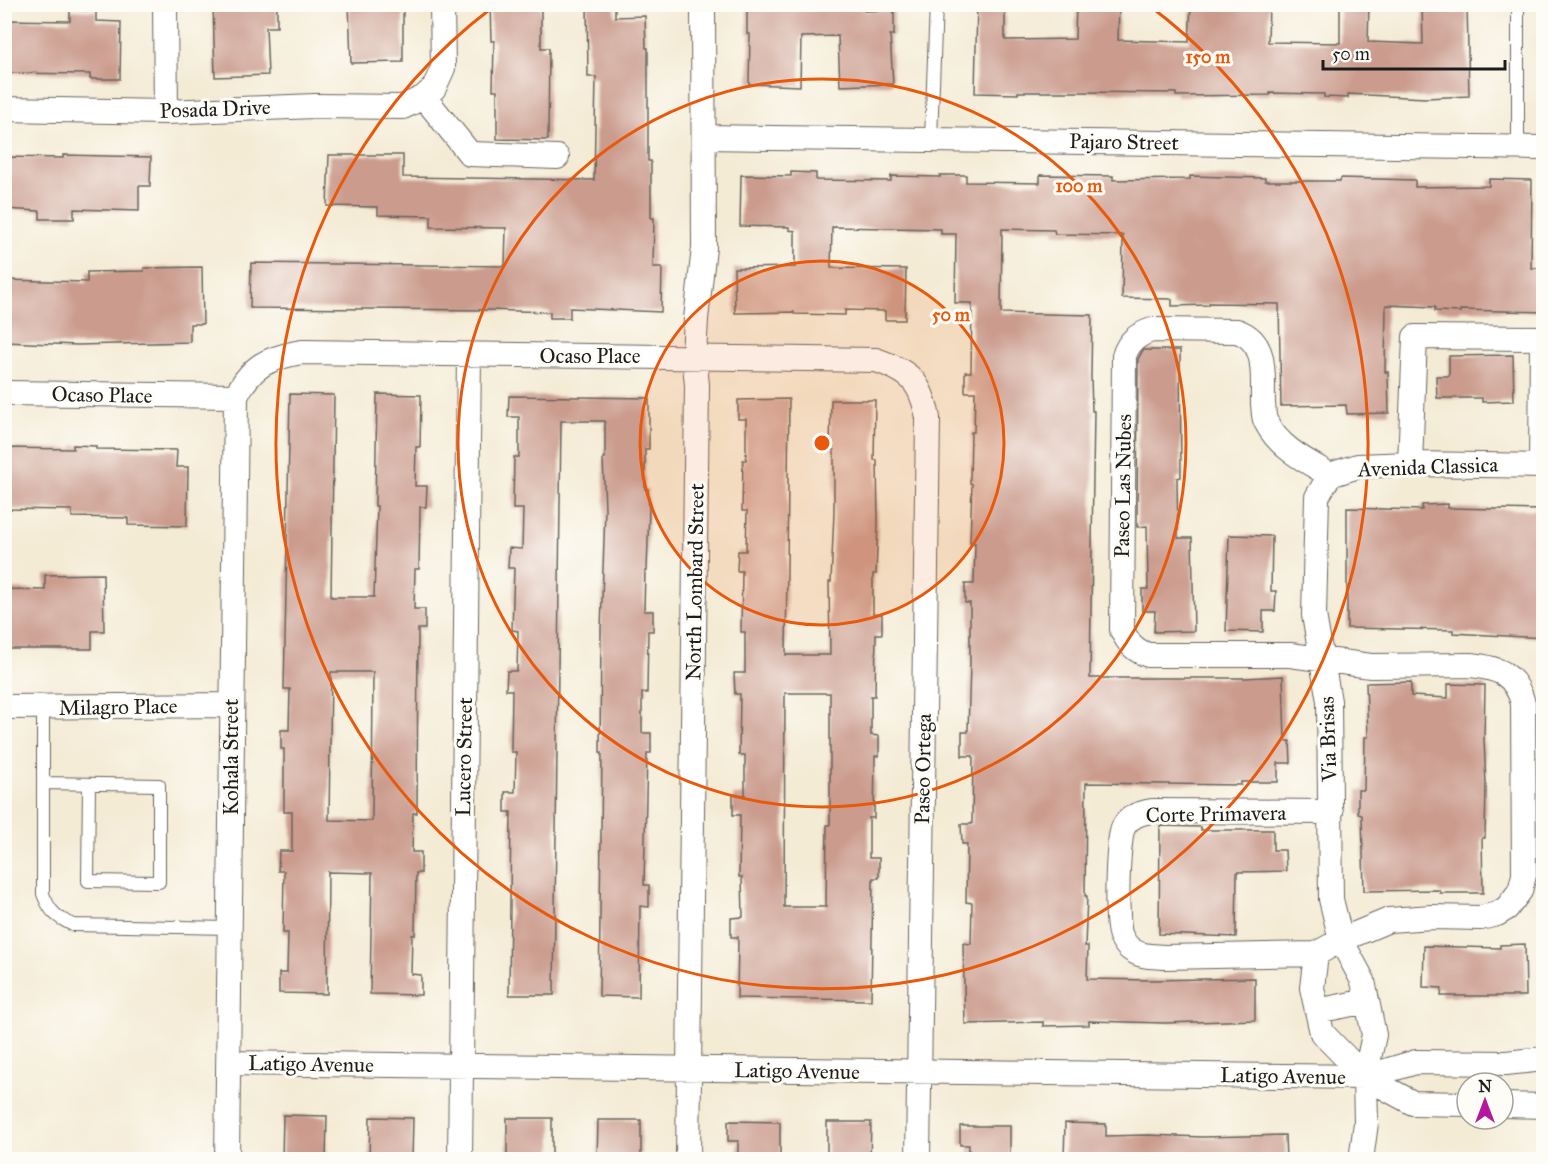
<svg xmlns="http://www.w3.org/2000/svg" width="1548" height="1164" viewBox="0 0 1548 1164" font-family="'IM FELL Great Primer',serif">
<style>
.building{fill:#cb9c8e;fill-rule:evenodd}
.lines{fill:none;stroke-linecap:round;stroke-linejoin:round}
.lane-casing{stroke:#68645d;stroke-width:14}
.street-casing{stroke:#68645d;stroke-width:26}
.lane{stroke:#fff;stroke-width:12}
.street{stroke:#fff;stroke-width:24}
.ring{fill:none;stroke:#e8590c;stroke-width:3}
.labels{text-anchor:middle;dominant-baseline:central;stroke-width:6;stroke-linejoin:round;paint-order:stroke}
.street-label{font-size:21px;fill:#1c1c1c;stroke:#fdfcf7}
.centre{fill:#e8590c;stroke:#fdfcf7;stroke-width:3}
.ring-label{font-size:18px;text-anchor:middle;font-weight:bold;fill:#e8590c;stroke:#fdfcf7;stroke-width:6;stroke-linejoin:round;paint-order:stroke}
</style>
<rect width="100%" height="100%" fill="#fdfcf7"/>
<filter id="ink" filterUnits="userSpaceOnUse"><feTurbulence type="fractalNoise" baseFrequency=".0167" numOctaves="2"/><feDisplacementMap in="SourceGraphic" scale="12" xChannelSelector="R" yChannelSelector="G"/><feConvolveMatrix kernelMatrix="1 2 1 2 8 2 1 2 1" color-interpolation-filters="sRGB"/></filter>
<filter id="wash" filterUnits="userSpaceOnUse"><feTurbulence type="fractalNoise" baseFrequency=".008" numOctaves="4" result="noise"/><feDisplacementMap in="SourceGraphic" scale="24" xChannelSelector="R" yChannelSelector="G"/><feGaussianBlur stdDeviation="1.35" result="paint"/><feColorMatrix in="noise" values="0 0 0 0 0 0 0 0 0 0 0 0 0 0 0 0 0 1.4 0 .05"/><feComposite in="paint" operator="in"/></filter>
<g filter="url(#wash)">
<rect width="100%" height="100%" fill="#f4ebd5"/>
<g id="blocks">
<path class="building" d="M213,4H277V27H266L268,75L215,77Z
M349,4H403V62L351,63Z
M490,4H541V48H549L548,140L497,139V90H493L494,41H491Z
M587,4H615V17L645,16L646,48H648V161H651V218H654L653,267H662L661,312L570,308V318H550V312L489,310L250,308L251,263L505,266L506,228L431,227V216L378,215V207L327,206L329,155H403V177L594,180L596,77H588Z
M747,4H864V11L894,10V35H890L893,84L840,86L838,36L801,37L800,86L749,84L750,34H747Z
M977,4H1005V40L1075,39L1076,4H1119L1118,40L1189,42L1191,4H1269L1268,42L1340,43V4H1369L1368,42L1423,44L1422,4H1467L1469,96L1425,98L1348,94V98L1324,97V94L1270,93V95L1176,96V93L1076,92H1018V94L975,93Z
M70,10L96,11V21L121,22L120,79H90V74L4,73V20L70,21Z
M63,155L151,157L150,186H139V211L74,209V219H40V211L4,209V157L63,158Z
M791,172L816,173V180L891,181V176L940,177V175H966V182L1040,183V175L1113,176V180L1190,179V176L1265,178V181H1340L1341,178L1415,180V187L1489,186V179L1532,180L1531,268H1544V312L1460,310V312L1435,311V307L1386,305L1385,372H1388L1389,413L1347,414L1346,405L1281,406L1279,304L1209,303V305L1172,306V299L1122,298L1123,235L1055,234L1054,230L1002,229L1001,313L1092,315L1091,376L1092,411H1094L1090,678H1245L1283,676L1285,741H1290L1291,763H1278V782H1241V785L1086,783L1085,896H1087L1085,946H1088L1087,979L1152,980L1255,978V1020L1165,1023L1089,1021V1025L1043,1026V1022L965,1024L963,943L971,944L972,903L966,902L967,844H962L961,824H972L973,756H962V732H968L970,663V603H965V584H974L975,543H970L972,484L970,483L971,432H974L975,392H965V372H971L972,303H955L956,234H941V229L832,227L831,268L906,269L905,320H885V311L845,310V315L794,314V312L735,313L734,268L795,267V231L789,230V227L740,226L741,175L791,176Z
M202,267L203,324H190V342L78,345L4,342V280L87,282V272L144,271V268Z
M1143,350H1180L1181,477L1177,478L1178,538H1192L1194,631L1154,632L1155,611H1142V589H1148L1147,526L1137,527L1138,359Z
M1513,355L1514,401L1482,402V398H1437L1436,376H1449V356Z
M290,394L334,395L331,597H374L377,506H375L377,394L421,395L420,447H416L415,486H427L426,507H420L419,569H415L414,609H425V629H418L417,813H413L412,852H421V873H416L415,935H412L411,974L421,975V995L370,994L372,873L328,872L327,994L279,993V973H287L288,933H283L284,871H278L279,851H292V812H284V749H281V730H289L290,689H284ZM331,672H373L372,821L329,820Z
M509,396L649,398V449H645V489H648L649,509L647,571H645L644,611H653V631H648L647,693H642V733H651V753H647L644,885H649V907L640,906L639,997L599,996L602,753H600L601,630L605,509L603,458H605V421H561L554,995H509L511,812H505V792H515L516,752H511L512,690H506L507,671H517L518,631L512,630L514,568H508L509,548L522,549L523,509H513L514,457H519V417H508Z
M789,399L786,655H830L829,582H831L834,512V450H830L831,400H875L874,460H877L878,523L876,574H873V614H882V634H876L875,696H871V735L879,736V756H875L874,818H869V858H879V878H873L871,1000L737,998L738,937H731V918L743,917L742,877H739L740,815H733V795H745V755H739L740,694H735L734,673H745V632H741L742,571H737L738,551H746L747,511H742L743,460H746V419H738V400ZM785,693H830V825H827L826,907H784Z
M73,445L96,446V449L177,450L176,467H188L187,526L128,525V518L72,517V510L4,509V448L73,449Z
M1448,504V508L1544,510V638L1453,633V630L1347,628V508L1422,510V505Z
M1229,535L1272,536L1271,591H1276L1275,611H1263V632L1226,631Z
M103,574L104,631H92V649H4V589L45,590V575Z
M1411,682V696L1448,698V684L1485,685L1484,739L1486,785L1485,838H1482L1483,893H1440L1439,890L1364,891L1362,815L1358,814V790H1364L1365,737H1368L1366,683Z
M1160,826L1201,827V830H1273V850H1285L1286,871L1237,872L1236,937L1159,934Z
M1525,944L1526,996H1441L1442,988L1423,987L1424,946L1500,948V945Z
M283,1115L327,1116L326,1160H282Z
M370,1117L413,1118L412,1160H369Z
M507,1118H552V1160H507Z
M598,1120H641V1160H597Z
M728,1121L780,1122V1160H738V1141H728Z
M827,1122H871L870,1160H827Z
M1065,1123L1106,1124V1136L1147,1135L1203,1137L1285,1135L1286,1160H1064Z
M960,1126H1010V1160H968L969,1145H960Z"/>
</g>
</g>
<g filter="url(#ink)">
<use href="#blocks" fill-opacity="0" stroke="#68645d" stroke-width="1.5"/>
<g class="lines">
<defs>
<path id="lane" d="M1518,4V147
M931,139L936,4
M43,707V894C50,912 56,917 73,925L230,928
M43,783L159,785V882L88,881L89,784"/>
<path id="street" d="M165,4L166,112
M424,97L434,88L443,68L442,4
M4,109L166,112L315,106L403,107L424,97L470,154L557,157
M704,137L1544,148
M4,393L236,396
M1410,464L1415,337L1542,338L1541,465
M1330,475L1317,497L1314,615L1329,701L1331,899L1341,940L1363,981L1374,1035L1365,1077L1366,1123L1361,1160
M4,707L232,705
M1331,812L1152,811C1140,813 1130,816 1124,826C1117,837 1115,924 1121,936C1123,941 1128,948 1132,950C1141,957 1153,956 1164,957L1316,954L1341,940L1389,920L1432,917L1481,918L1497,914L1507,908L1520,891L1524,875L1523,703C1515,674 1499,668 1471,665L1371,666L1290,655H1148C1134,650 1128,643 1122,630L1124,356C1129,341 1137,335 1152,330L1237,331C1269,342 1262,376 1263,404C1264,410 1263,417 1266,422C1279,448 1306,461 1330,475L1358,466L1410,464L1544,466
M1316,954L1312,988L1322,1033L1365,1077
M1317,1011L1367,1001
M229,1063L1365,1077
M1467,1104L1413,1103L1365,1077L1416,1062L1506,1063L1544,1059
M1503,1105L1544,1106
M227,1160L236,396C252,365 268,358 302,352L876,360C911,372 921,382 928,418L918,1160
M460,1160L469,355
M688,1160L697,385L694,356L696,319L704,248L703,4"/>
</defs>
<use href="#lane" class="lane-casing"/>
<use href="#street" class="street-casing"/>
<use href="#lane" class="lane"/>
<use href="#street" class="street"/>
</g>
</g>
<circle cx="822" cy="443" r="182" fill="#e8590c" fill-opacity=".12"/>
<g class="ring">
<circle cx="822" cy="443" r="182"/>
<circle cx="822" cy="443" r="364"/>
<path d="M1151 7A546 546 0 1 1 493 7"/>
</g>
<g class="labels">
<g class="street-label">
<text transform="translate(215 109) rotate(-2)">Posada Drive</text>
<text transform="translate(1124 142) rotate(1)">Pajaro Street</text>
<text x="590" y="356">Ocaso Place</text>
<text transform="translate(102 395) rotate(1)">Ocaso Place</text>
<text transform="translate(1428 467) rotate(-2)">Avenida Classica</text>
<text transform="translate(1123 486) rotate(-89)">Paseo Las Nubes</text>
<text transform="translate(695 582) rotate(-89)">North Lombard Street</text>
<text transform="translate(118 707) rotate(-1)">Milagro Place</text>
<text transform="translate(1328 739) rotate(-92)">Via Brisas</text>
<text transform="translate(231 757) rotate(-90)">Kohala Street</text>
<text transform="translate(464 757) rotate(-89)">Lucero Street</text>
<text transform="translate(923 769) rotate(-89)">Paseo Ortega</text>
<text transform="translate(1216 814) rotate(-1)">Corte Primavera</text>
<text transform="translate(311 1064) rotate(1)">Latigo Avenue</text>
<text transform="translate(797 1071) rotate(1)">Latigo Avenue</text>
<text transform="translate(1283 1076) rotate(1)">Latigo Avenue</text>
</g>
</g>
<circle cx="822" cy="443" r="9" class="centre"/>
<g class="ring-label">
<text x="1208" y="63">150 m</text>
<text x="1079" y="192">100 m</text>
<text x="951" y="321">50 m</text>
</g>
<rect width="1548" height="1164" fill="none" stroke="#fdfcf7" stroke-width="24"/>
<g transform="translate(1485 1101)"><circle r="28" fill="#fdfcf7" stroke="#a3a29f" stroke-width="1.5"/>
<path d="M0-4.5L10 22L0 15L-10 22Z" fill="#b5179e"/>
<text y="-9" font-size="16" font-weight="bold" text-anchor="middle" fill="#1c1c1c">N</text>
</g>
<path d="M1323 60v9h182v-9" fill="none" stroke="#1c1c1c" stroke-width="3"/>
<text x="1332" y="60" font-size="18" fill="#1c1c1c" stroke="#fdfcf7" stroke-width="4.5" paint-order="stroke">50 m</text>
</svg>
